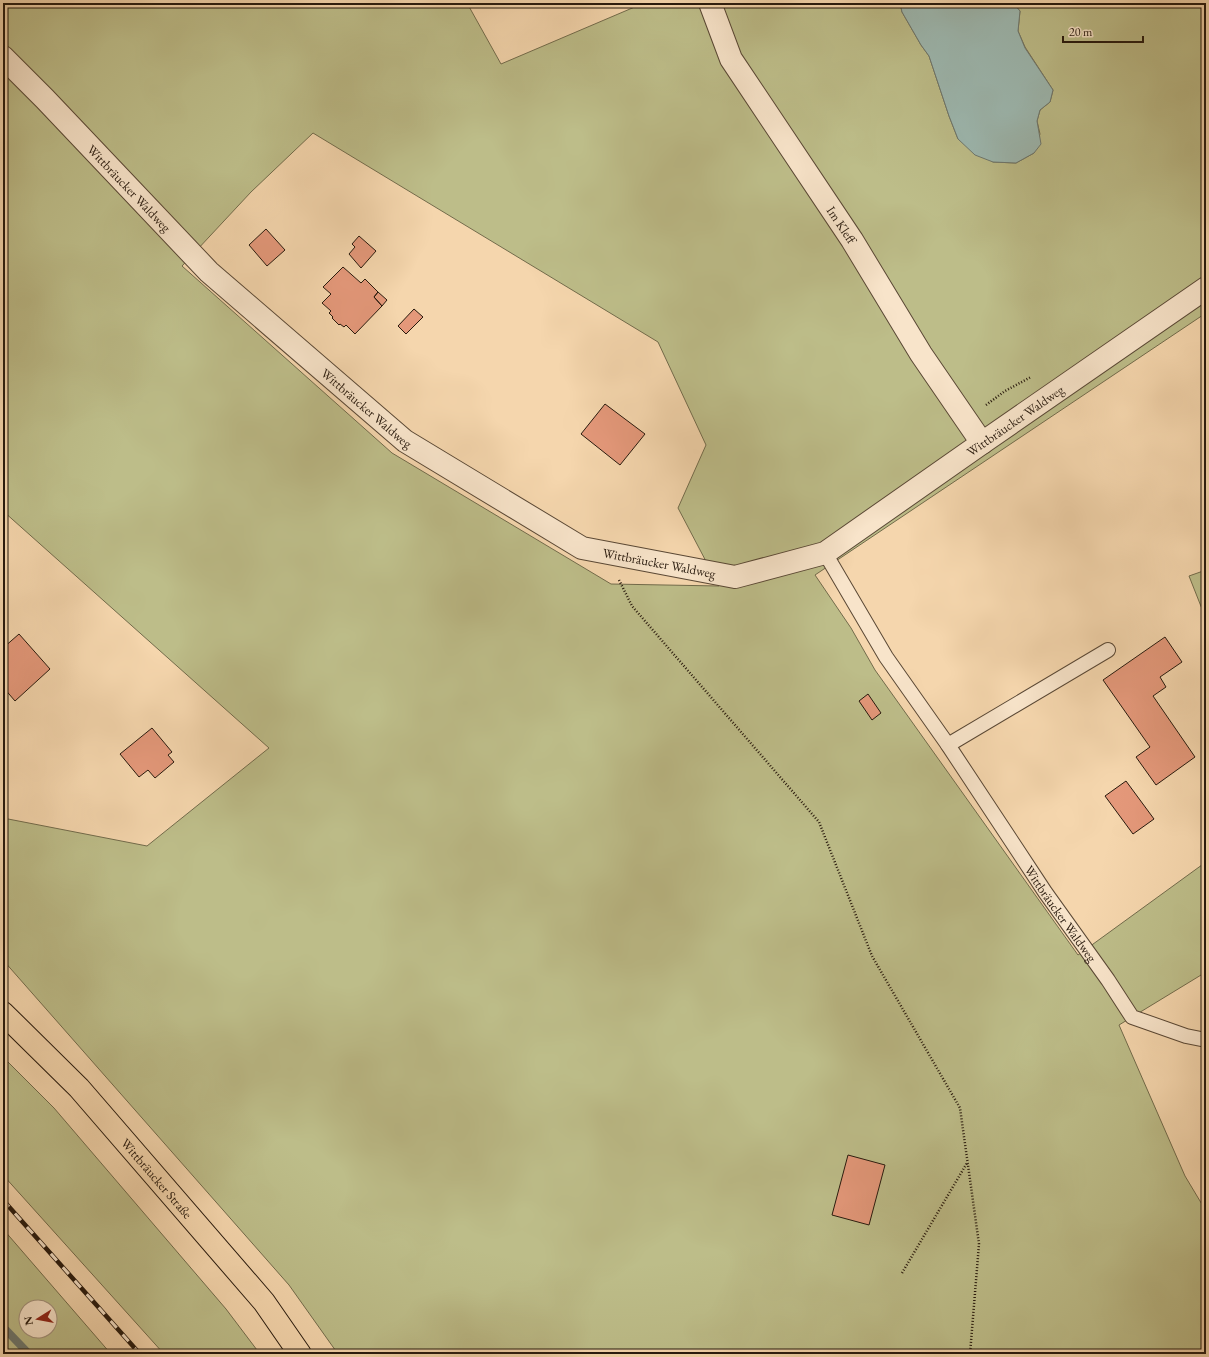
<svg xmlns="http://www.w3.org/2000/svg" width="1209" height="1357" viewBox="0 0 1209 1357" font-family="'EB Garamond',serif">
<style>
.green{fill:#bdbd89;stroke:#726b4b;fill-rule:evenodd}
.water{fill:#9db8b0;stroke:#6e786f}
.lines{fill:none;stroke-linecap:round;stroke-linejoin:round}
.stream{stroke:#6e786f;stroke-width:8}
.building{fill:#e4987a;stroke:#27190d}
.lane-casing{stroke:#5a4835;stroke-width:16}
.street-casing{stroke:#5a4835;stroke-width:24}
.primary-casing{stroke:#27190d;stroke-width:24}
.path{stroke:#27190d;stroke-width:2.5;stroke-dasharray:1 2;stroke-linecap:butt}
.lane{stroke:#f8e4ca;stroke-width:14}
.street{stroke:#f8e4ca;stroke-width:22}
.primary{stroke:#f5d6ad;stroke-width:22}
.rail-casing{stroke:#27190d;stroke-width:4.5}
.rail{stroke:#f8e4ca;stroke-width:3;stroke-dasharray:9;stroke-linecap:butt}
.labels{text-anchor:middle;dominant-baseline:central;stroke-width:3.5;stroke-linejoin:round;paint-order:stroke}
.street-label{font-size:13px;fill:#27190d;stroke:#f8e4ca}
</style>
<rect width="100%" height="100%" fill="#f5d6ad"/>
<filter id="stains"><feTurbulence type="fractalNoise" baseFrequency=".005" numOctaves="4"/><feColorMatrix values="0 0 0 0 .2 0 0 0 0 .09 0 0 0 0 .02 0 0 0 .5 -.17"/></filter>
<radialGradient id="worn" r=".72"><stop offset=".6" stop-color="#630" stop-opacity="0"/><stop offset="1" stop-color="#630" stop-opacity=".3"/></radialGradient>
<path class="green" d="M3,3H467L501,64L644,3H900L902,12L921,45L929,56L949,116L958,139L993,162L1016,163L1034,153L1040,134L1037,121L1040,110L1050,102L1053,90L1025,47L1018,31L1020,11L1013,3H1206V313L815,575L851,628L875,670L1078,955L1206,862V972L1119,1025L1185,1176L1206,1211V1354H338L289,1285L3,960V818L147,846L269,748L3,511ZM313,133L658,342L706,445L678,508L719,586L611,584L392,453L182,266L251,192Z
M1206,570V619L1189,576Z
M3,1057L54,1108L226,1309L260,1354H164L3,1175Z
M3,1229L111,1354H3ZM26,1307H50V1331H26Z"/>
<path class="water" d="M900,3H1013L1020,11L1018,31L1025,48L1053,90L1050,102L1040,110L1037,121L1041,144L1034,153L1016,163L993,162L975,155L958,139L949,116L929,56L921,45L902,12Z"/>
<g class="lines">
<path class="stream" d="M3,1329L6,1330L29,1354"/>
</g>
<path class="building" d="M266,229L285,250L267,266L249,245Z
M359,236L376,251L361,268L349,254L355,247L352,244Z
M343,267L361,283L365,279L378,292L374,297L382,306L355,334L346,325L344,327L340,324L339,325L332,318L333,317L329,313L331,311L322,303L331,294L323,287Z
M378,292L387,300L382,306L374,297Z
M414,309L423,317L406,334L398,326Z
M605,404L645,434L620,465L581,434Z
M19,634L50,669L15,701L3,687V648Z
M1165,637L1182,662L1160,677L1166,687L1153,696L1195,757L1156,785L1136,757L1150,747L1103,680Z
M868,694L881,713L872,720L859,701Z
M152,728L172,752L168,755L174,762L155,778L148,770L139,777L120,754Z
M1126,781L1154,819L1133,834L1105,796Z
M848,1155L885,1165L869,1225L832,1215Z"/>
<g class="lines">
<defs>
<g id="lane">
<path id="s1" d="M825,553L886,657L948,745L1045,892L1108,980L1132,1017L1186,1036L1206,1040"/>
<path d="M948,745L1108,650"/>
</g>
<g id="street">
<path id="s2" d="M710,3L731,59L852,240L921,354L982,443"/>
<path id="s3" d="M3,57L45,99L209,272L405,441L582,548L735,577L825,553L982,443L1206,288"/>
</g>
<g id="primary">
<path id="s4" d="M3,1013L79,1088L264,1302L300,1354"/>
</g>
</defs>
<use href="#lane" class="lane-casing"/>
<use href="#street" class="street-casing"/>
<use href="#primary" class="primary-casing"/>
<path class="path" d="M986,405L1005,391L1031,377
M619,580L632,606L819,822L872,956L960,1108L979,1244L970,1354
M902,1273L967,1163"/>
<use href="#lane" class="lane"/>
<use href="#street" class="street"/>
<use href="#primary" class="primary"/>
<defs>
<path id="rail" d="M3,1200L140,1354"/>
</defs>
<use href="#rail" class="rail-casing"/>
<use href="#rail" class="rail"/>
</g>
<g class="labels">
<g class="street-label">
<text stroke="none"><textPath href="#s3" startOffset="182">Wittbräucker Waldweg</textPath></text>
<text stroke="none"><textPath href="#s2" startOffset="259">Im Kleff</textPath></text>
<text stroke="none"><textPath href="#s3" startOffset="506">Wittbräucker Waldweg</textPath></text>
<text stroke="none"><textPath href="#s3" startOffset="1244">Wittbräucker Waldweg</textPath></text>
<text stroke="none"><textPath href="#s3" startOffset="842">Wittbräucker Waldweg</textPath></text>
<text stroke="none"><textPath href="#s1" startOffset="431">Wittbräucker Waldweg</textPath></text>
<text stroke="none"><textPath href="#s4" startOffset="226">Wittbräucker Straße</textPath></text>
</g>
</g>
<rect width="1209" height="1357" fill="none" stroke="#f5d6ad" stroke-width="16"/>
<rect x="4" y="4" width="1201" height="1349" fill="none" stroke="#27190d" stroke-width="2"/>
<rect x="8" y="8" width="1193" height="1341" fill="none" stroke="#27190d"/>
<g transform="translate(38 1319) rotate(259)"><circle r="19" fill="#f8e4ca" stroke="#a4937e"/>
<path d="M0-3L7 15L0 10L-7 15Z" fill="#8f2418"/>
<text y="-6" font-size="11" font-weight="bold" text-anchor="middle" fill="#27190d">N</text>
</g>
<path d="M1063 36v6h80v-6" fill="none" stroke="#27190d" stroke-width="2"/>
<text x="1069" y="36" font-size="12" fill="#27190d" stroke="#f8e4ca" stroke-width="3" paint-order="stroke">20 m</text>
<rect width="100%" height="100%" filter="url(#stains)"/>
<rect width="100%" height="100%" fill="url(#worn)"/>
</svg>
